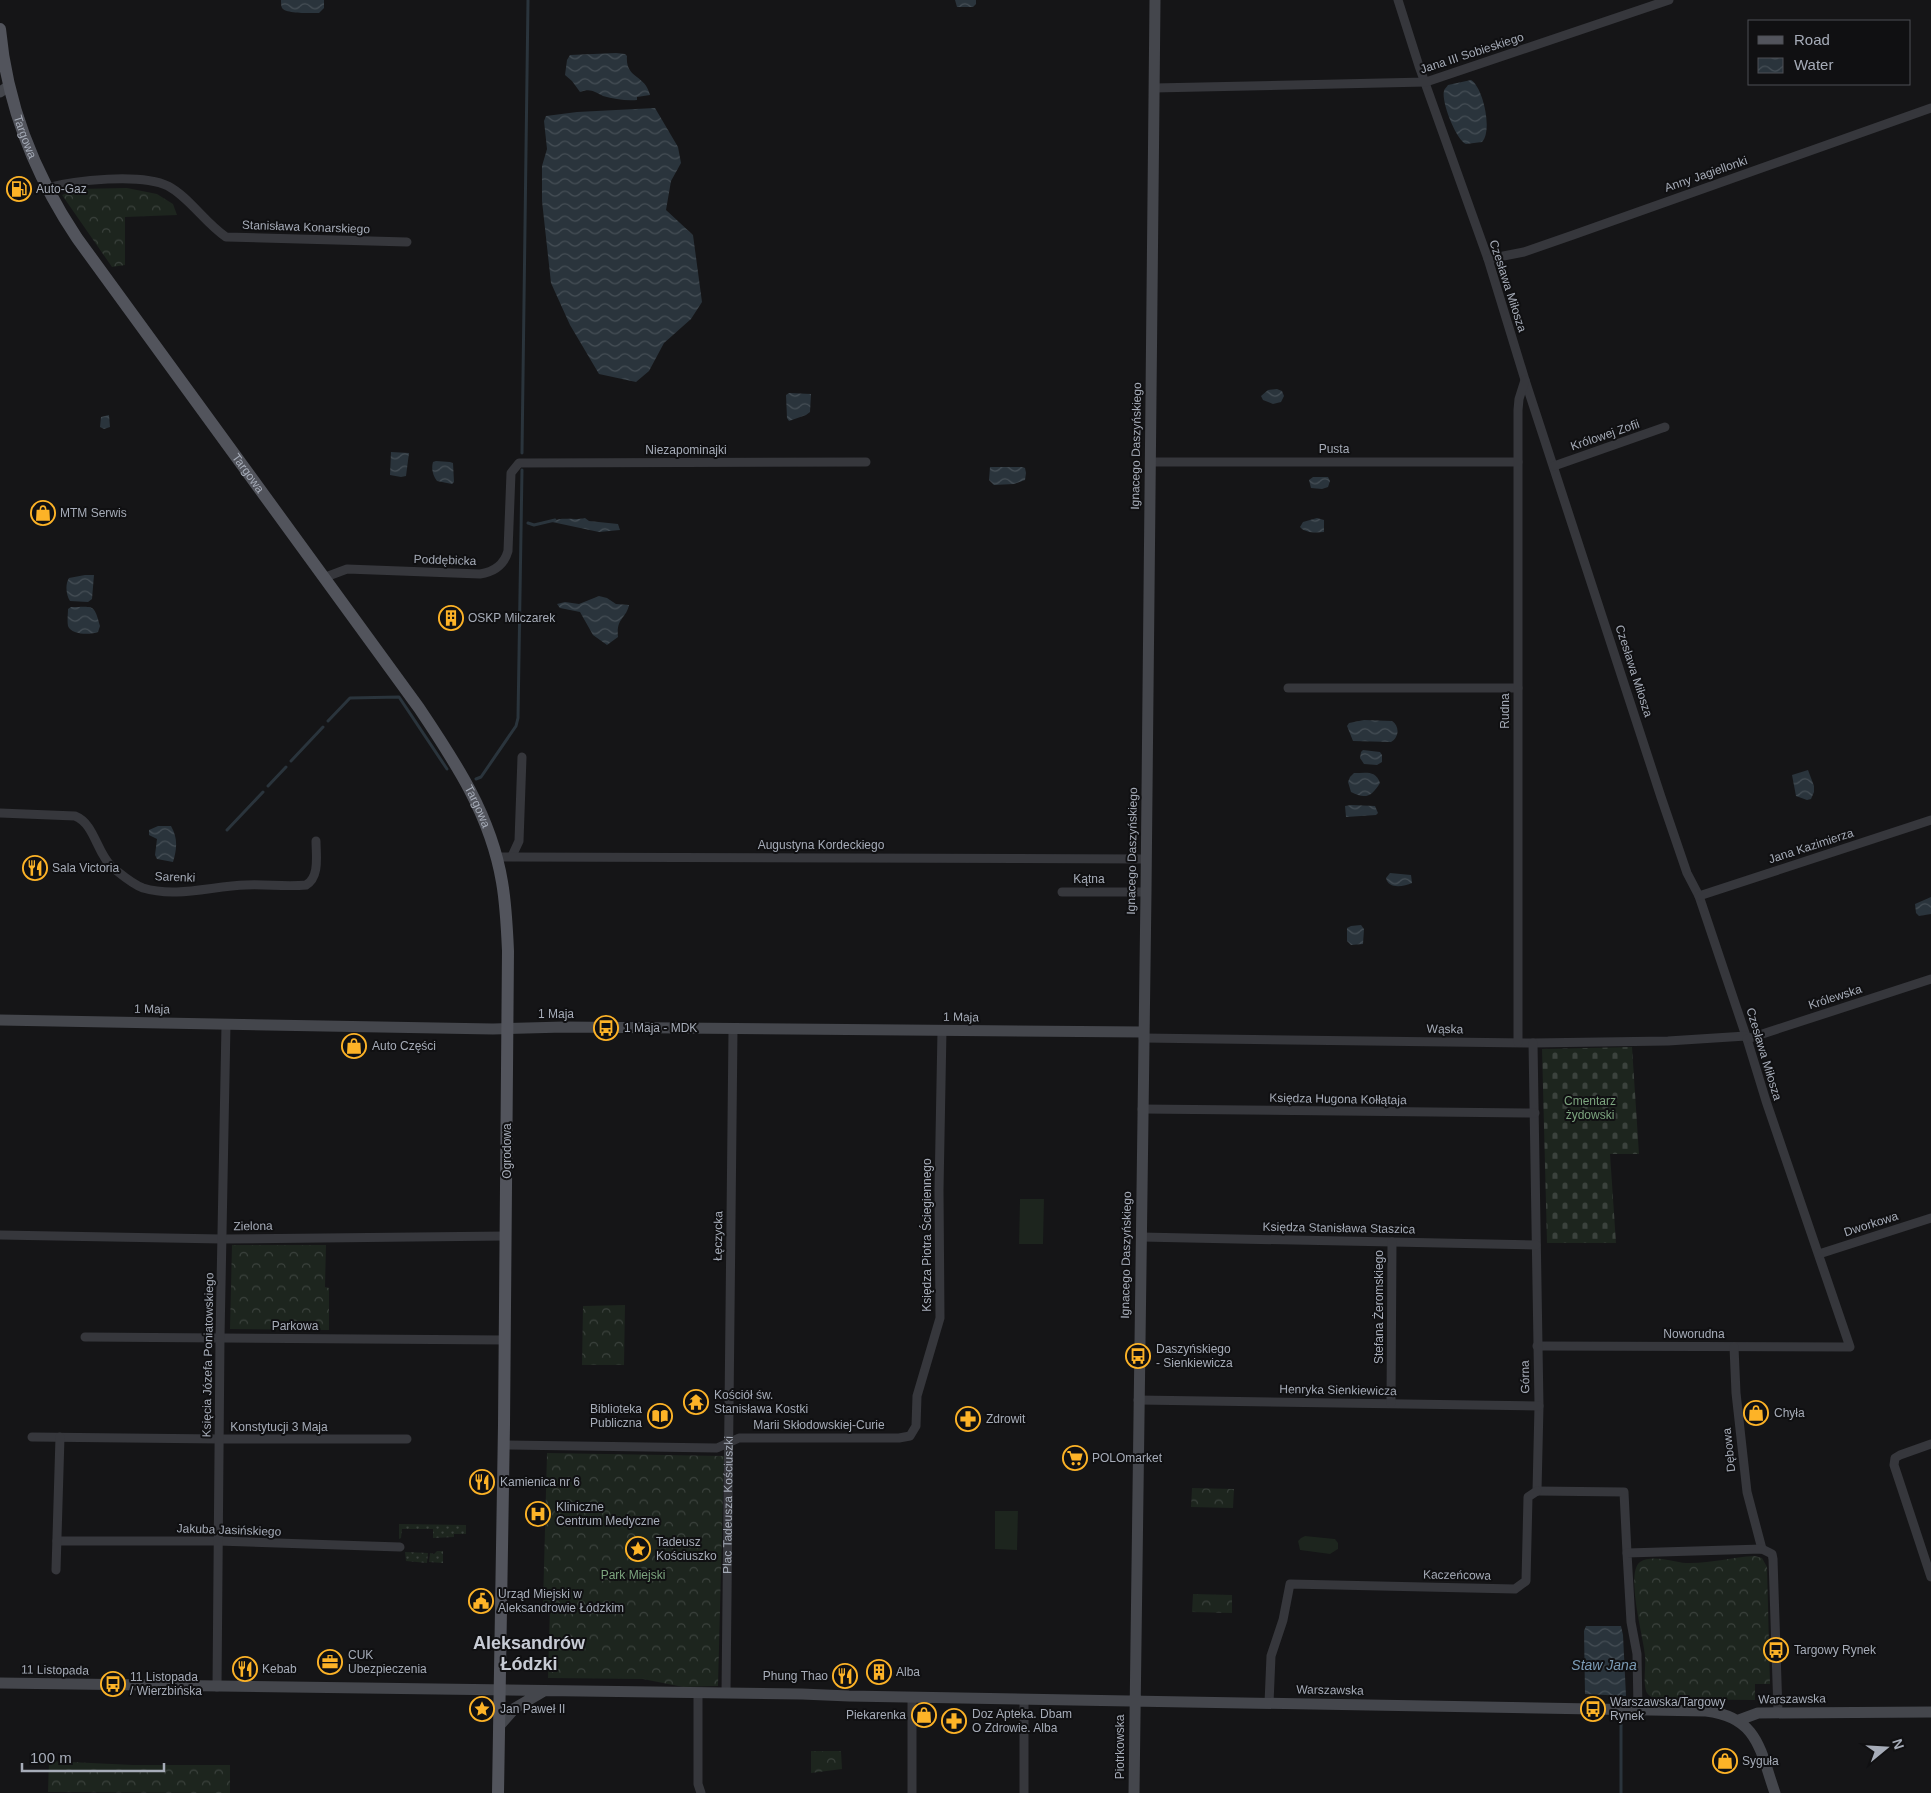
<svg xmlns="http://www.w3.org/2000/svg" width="1931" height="1793" viewBox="0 0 1931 1793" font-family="Helvetica,sans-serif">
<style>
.grass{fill:url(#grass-dots)}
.forest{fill:url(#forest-crowns)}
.cemetery{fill:url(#cemetery-stones)}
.pitch{fill:#1d251e}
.water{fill:url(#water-waves)}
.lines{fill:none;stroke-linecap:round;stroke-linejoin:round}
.stream{stroke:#2a343c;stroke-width:3}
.street{stroke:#36373c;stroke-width:9}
.secondary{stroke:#44464c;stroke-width:11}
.primary{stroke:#52545c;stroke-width:12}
.labels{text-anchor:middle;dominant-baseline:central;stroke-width:4;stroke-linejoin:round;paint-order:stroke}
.street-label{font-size:12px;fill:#a6acb8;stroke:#101012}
.poi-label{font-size:12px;fill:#a6acb8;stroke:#101012;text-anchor:start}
.park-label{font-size:12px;fill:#7ca47e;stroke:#101012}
.water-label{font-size:14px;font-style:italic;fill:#7b9bb5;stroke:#101012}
.district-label{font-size:18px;font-weight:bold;fill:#c7cbd4;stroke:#101012}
</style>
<defs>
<pattern id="grass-dots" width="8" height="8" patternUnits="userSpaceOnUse" patternTransform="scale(1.25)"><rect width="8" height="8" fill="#1d251e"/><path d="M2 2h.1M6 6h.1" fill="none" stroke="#3b423d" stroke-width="1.8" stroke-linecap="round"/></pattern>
<pattern id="forest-crowns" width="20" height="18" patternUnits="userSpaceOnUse" patternTransform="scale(1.25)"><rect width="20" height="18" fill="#1d251e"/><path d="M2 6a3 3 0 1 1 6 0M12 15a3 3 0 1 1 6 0" fill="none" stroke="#3b423d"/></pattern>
<pattern id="cemetery-stones" width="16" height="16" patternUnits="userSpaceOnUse" patternTransform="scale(1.25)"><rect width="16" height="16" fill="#1d251e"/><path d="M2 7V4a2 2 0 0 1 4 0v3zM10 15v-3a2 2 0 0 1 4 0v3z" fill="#3b423d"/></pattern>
<pattern id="water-waves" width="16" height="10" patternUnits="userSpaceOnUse" patternTransform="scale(1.25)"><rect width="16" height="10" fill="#2a343c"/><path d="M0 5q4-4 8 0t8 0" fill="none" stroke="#464f56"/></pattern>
</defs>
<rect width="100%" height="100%" fill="#151517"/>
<path class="grass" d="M399,1524L466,1525V1534H454V1537L433,1538V1529H402L401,1538L399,1539Z
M437,1551H443V1563L429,1562L430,1553L434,1554Z
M405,1552L428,1553L427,1563L406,1561Z"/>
<path class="forest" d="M127,188L157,194L173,204L177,215L125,217V265L112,267L62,195L76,189Z
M232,1245H326L325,1287L329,1288V1330L230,1329Z
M625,1305L624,1365H582L583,1306Z
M547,1453L724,1456L718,1686L683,1687L643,1679L548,1678L550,1606L543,1605Z
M1192,1488L1234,1489L1233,1508L1191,1507Z
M1755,1556L1762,1558L1767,1567L1770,1684H1755V1700L1658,1699C1653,1698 1648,1696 1646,1691C1643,1680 1646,1667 1645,1656C1644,1639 1625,1573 1640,1562C1652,1554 1673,1562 1686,1563C1709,1564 1731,1557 1755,1556Z
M1193,1594L1232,1595V1613L1192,1612Z
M811,1751H841L842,1769L811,1773Z
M49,1761L133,1765H230V1793L48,1792Z"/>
<path class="cemetery" d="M1632,1047L1639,1154H1610L1616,1243H1547L1542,1049Z"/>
<path class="pitch" d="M1020,1199H1044L1043,1244H1019Z
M995,1511H1018L1017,1550L995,1549Z
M1305,1536L1335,1539L1338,1543V1549L1330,1554L1300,1550L1298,1541L1301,1538Z"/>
<path class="water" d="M281,0H324V8L319,13C311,13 286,14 282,8C281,6 281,3 281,0Z
M955,0H976V4L973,7H957Z
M616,53L625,54L627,56C625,79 645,74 650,95L637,97V100C626,101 614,99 603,96C594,92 591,88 580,92L572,81L565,75L567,60L570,55Z
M1471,80C1483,87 1493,131 1482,142L1466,144C1456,140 1441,101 1444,91C1444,89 1447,87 1448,85Z
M655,108L678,147L681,163L671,181L666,210L693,235L702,302L691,319L664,343L649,371L636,382L599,374L570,325L551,283L542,201V166L547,149L544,121L546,116L577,112Z
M1277,389L1282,391L1284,396L1281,402L1273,404L1263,400L1261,396L1268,390Z
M789,393L811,394L810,412L806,415L789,421L787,418L786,395Z
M109,415L110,427L104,429L100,427L101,417Z
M391,452L409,453L406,476L401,477L390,475Z
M436,461L450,462L453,463L454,482L452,484L437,481C433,476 431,469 433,462Z
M990,467H1022L1025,468L1026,473L1025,480L1014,484L994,485L989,480Z
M1313,477H1328L1330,481L1328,487L1322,489L1311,488L1309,480Z
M585,518L589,521L618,524L620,530L599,532L552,522C562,516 574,521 585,518Z
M1317,518L1324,520V532C1316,533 1305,533 1300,527L1303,522Z
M85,575H94L92,599L88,602L70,601C66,595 65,584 69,578Z
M599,596L607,598L616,604L629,605C626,619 616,618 618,637L607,645L593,635L580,612L560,608L557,604L565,602L579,604Z
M71,607C93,607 94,603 100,626L98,632C91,635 71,635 68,626C67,621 68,614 68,609Z
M1364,720L1392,721C1400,726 1399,738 1391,742L1353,741L1347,726L1349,723Z
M1363,750L1380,752L1382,755V762L1377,765L1364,764L1360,758L1361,752Z
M1808,770L1814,786V792L1811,799L1807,800L1796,796L1792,775Z
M1354,773C1366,773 1376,770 1380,783C1372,796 1366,800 1351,792L1348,782L1350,777Z
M1351,805L1375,806L1378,813L1376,815L1346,817L1345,806Z
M158,826H171C178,838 177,849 173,862L157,859L155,855L157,839L149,835V830Z
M1390,873L1411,875L1412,883C1403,887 1388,889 1386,878Z
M1931,897V914L1919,916L1916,913L1915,904Z
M1361,925L1364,929L1363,944L1351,945L1347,941V928L1351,926Z
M1586,1626H1621L1623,1635L1626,1696L1585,1694L1584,1631Z"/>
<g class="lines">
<path class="stream" d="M522,453L528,0
M528,523L534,525L555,520
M328,721L350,698L399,697L447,769
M291,761L323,727
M476,779L481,777L516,726L518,718L522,470
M268,786L286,767
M227,830L263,792
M1621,1793V1723"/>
<g class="street">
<path d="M1398,0L1419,66L1488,259L1525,380L1661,797L1687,873L1699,896L1747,1039L1766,1101L1850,1347L1537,1346"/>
<path d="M1154,88L1426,82L1669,0"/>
<path d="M46,188C75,180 141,173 168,186C189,197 205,223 226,237L407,242"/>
<path d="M1488,259L1524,252L1573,235L1931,108"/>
<path d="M1150,462H1518"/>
<path d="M1554,466L1665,427"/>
<path d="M323,578L347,569L480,574C494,572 504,565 508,551L511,473L519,463L866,462"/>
<path d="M1288,688H1518"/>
<path d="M0,813L75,816C95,824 96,852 112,867C121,874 132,884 143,888C176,898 212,886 246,885C266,884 286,887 306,885C320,877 316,855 316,841"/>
<path d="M512,856L519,841L522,757"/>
<path d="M496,857L1146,859"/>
<path d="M1062,892H1146"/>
<path d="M1699,896L1931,820"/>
<path d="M1143,1038L1533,1043L1668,1041L1746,1036"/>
<path d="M1747,1039L1931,979"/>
<path d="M1518,1042V410L1519,399L1525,380"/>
<path d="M1533,1043L1539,1406L1537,1491"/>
<path d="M1142,1109L1535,1113"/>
<path d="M0,1235L222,1239L506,1236"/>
<path d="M1141,1237L1536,1245"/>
<path d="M1819,1254L1931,1218"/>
<path d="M85,1337L505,1340"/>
<path d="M1734,1347L1736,1393L1747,1492L1762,1549"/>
<path d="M1138,1400L1539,1406"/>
<path d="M1391,1403L1392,1242"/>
<path d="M32,1437L220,1439H407"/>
<path d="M1931,1444L1900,1455L1895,1458L1894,1465L1931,1577"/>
<path d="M504,1445L717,1448L739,1438H899L910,1436L916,1426L917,1396L940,1318L939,1190L942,1030"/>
<path d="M1537,1491L1624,1492L1627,1553"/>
<path d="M57,1541H218L400,1547"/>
<path d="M56,1570L60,1437"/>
<path d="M217,1687L220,1338L226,1024"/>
<path d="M698,1693V1784L701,1793"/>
<path id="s1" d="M726,1693L733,1029"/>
<path d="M1269,1703L1271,1656L1283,1620L1290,1584L1515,1589L1526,1581L1528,1497L1537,1491"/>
<path d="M1638,1710L1637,1654L1631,1622L1627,1553L1762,1549L1772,1554L1773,1559L1778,1712"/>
<path d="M912,1793V1697"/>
<path d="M1024,1793V1699"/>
</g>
<path class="secondary" d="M0,92L9,86
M0,1020L493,1029L564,1027L1143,1032
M0,1683L802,1694L849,1696L1706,1711C1758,1717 1760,1750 1775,1793
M1739,1720L1758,1713L1931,1712
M499,1726L515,1708L544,1691
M1134,1793L1146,892L1155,0"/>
<path class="primary" id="s2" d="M0,29C7,106 35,175 77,238L419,708C456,763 491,816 502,882C506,905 507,928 508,951L504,1425L498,1793"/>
</g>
<defs>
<symbol id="fuel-ring" viewBox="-11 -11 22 22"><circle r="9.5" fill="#101012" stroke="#fdb327" stroke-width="1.5"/><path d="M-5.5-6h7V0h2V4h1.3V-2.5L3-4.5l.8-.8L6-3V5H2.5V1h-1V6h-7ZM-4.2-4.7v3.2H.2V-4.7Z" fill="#fdb327"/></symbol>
<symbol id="shop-ring" viewBox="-11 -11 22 22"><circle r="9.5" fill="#101012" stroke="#fdb327" stroke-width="1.5"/><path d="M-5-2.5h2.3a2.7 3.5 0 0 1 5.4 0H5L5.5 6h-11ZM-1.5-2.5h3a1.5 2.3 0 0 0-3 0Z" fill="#fdb327"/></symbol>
<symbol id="building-ring" viewBox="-11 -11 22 22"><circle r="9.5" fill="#101012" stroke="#fdb327" stroke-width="1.5"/><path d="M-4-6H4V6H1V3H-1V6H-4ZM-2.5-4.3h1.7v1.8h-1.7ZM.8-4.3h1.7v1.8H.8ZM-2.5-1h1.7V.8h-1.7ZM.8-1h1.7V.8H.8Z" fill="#fdb327"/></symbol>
<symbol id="restaurant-ring" viewBox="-11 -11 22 22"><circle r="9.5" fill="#101012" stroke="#fdb327" stroke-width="1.5"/><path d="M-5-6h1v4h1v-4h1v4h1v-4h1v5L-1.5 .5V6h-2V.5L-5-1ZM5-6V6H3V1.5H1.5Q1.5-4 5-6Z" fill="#fdb327"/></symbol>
<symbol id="bus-ring" viewBox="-11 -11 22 22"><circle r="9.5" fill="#101012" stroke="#fdb327" stroke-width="1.5"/><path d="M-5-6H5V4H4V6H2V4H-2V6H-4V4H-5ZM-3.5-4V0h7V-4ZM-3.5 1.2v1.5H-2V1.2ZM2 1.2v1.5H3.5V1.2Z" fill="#fdb327"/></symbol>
<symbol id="temple-ring" viewBox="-11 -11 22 22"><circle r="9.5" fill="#101012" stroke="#fdb327" stroke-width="1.5"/><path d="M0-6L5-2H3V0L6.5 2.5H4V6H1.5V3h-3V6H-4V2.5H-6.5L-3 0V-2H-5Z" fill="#fdb327"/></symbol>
<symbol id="library-ring" viewBox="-11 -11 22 22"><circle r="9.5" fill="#101012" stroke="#fdb327" stroke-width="1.5"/><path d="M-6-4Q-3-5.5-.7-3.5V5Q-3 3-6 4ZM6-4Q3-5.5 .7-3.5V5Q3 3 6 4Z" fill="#fdb327"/></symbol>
<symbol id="pharmacy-ring" viewBox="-11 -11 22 22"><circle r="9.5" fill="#101012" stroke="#fdb327" stroke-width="1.5"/><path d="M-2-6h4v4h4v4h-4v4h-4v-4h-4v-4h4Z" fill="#fdb327"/></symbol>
<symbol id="supermarket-ring" viewBox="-11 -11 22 22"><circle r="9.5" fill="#101012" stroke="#fdb327" stroke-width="1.5"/><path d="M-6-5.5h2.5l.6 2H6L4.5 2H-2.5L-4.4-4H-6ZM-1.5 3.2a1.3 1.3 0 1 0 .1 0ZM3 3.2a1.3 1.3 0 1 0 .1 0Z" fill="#fdb327"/></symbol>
<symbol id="hospital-ring" viewBox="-11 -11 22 22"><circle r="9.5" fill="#101012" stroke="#fdb327" stroke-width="1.5"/><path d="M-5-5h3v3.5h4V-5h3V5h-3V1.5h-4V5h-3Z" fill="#fdb327"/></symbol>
<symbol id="sight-ring" viewBox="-11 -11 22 22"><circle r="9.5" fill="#101012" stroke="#fdb327" stroke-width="1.5"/><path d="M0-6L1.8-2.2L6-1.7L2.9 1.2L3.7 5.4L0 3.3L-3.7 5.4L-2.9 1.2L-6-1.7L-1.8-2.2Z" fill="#fdb327"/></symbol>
<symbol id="civic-ring" viewBox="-11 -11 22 22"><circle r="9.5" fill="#101012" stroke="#fdb327" stroke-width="1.5"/><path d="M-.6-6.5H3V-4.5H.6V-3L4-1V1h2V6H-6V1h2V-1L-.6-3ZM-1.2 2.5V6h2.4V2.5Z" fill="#fdb327"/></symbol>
<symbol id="office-ring" viewBox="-11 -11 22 22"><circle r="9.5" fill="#101012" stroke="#fdb327" stroke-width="1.5"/><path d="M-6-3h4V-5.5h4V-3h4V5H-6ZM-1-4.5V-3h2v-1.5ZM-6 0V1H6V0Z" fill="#fdb327"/></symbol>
</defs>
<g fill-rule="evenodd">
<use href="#fuel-ring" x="5" y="175" width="28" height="28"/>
<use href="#shop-ring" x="29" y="499" width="28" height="28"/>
<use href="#building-ring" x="437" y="604" width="28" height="28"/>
<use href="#restaurant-ring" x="21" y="854" width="28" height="28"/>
<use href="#bus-ring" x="592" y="1014" width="28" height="28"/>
<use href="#shop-ring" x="340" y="1032" width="28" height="28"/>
<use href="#bus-ring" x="1124" y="1342" width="28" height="28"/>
<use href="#temple-ring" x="682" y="1388" width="28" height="28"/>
<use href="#shop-ring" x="1742" y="1399" width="28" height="28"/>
<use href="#library-ring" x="646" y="1402" width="28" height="28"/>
<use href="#pharmacy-ring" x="954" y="1405" width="28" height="28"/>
<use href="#supermarket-ring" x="1061" y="1444" width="28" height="28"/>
<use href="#restaurant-ring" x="468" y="1468" width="28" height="28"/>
<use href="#hospital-ring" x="524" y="1500" width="28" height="28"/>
<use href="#sight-ring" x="624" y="1535" width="28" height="28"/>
<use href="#civic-ring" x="467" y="1587" width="28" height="28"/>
<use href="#bus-ring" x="1762" y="1636" width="28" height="28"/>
<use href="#office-ring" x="316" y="1648" width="28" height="28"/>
<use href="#restaurant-ring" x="231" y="1655" width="28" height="28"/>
<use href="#building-ring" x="865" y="1658" width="28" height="28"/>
<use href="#restaurant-ring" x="831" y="1662" width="28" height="28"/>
<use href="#bus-ring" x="99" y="1670" width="28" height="28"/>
<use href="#sight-ring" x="468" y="1695" width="28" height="28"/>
<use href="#bus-ring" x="1579" y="1695" width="28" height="28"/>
<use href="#shop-ring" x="910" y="1701" width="28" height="28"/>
<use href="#pharmacy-ring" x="940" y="1707" width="28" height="28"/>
<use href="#shop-ring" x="1711" y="1747" width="28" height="28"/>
</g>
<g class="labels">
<g class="street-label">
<text transform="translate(1472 53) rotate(-18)">Jana III Sobieskiego</text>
<text stroke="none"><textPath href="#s2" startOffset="111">Targowa</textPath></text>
<text transform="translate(1706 174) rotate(-19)">Anny Jagiellonki</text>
<text transform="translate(306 227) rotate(2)">Stanisława Konarskiego</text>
<text transform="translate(1508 286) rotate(72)">Czesława Miłosza</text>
<text transform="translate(1605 435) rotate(-19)">Królowej Zofii</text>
<text transform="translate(1136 446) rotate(-89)">Ignacego Daszyńskiego</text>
<text x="1334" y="449">Pusta</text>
<text x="686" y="450">Niezapominajki</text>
<text stroke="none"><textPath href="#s2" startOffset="516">Targowa</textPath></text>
<text transform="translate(445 560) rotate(2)">Poddębicka</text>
<text transform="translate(1634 671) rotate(72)">Czesława Miłosza</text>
<text transform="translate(1505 711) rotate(-90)">Rudna</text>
<text stroke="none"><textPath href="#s2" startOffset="921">Targowa</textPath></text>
<text x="821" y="845">Augustyna Kordeckiego</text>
<text transform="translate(1811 846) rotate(-18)">Jana Kazimierza</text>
<text transform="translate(1132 851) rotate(-89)">Ignacego Daszyńskiego</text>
<text transform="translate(175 877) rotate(2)">Sarenki</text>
<text x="1089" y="879">Kątna</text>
<text transform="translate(1835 997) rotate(-18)">Królewska</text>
<text transform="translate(152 1009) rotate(1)">1 Maja</text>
<text x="556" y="1014">1 Maja</text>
<text transform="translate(961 1017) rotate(1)">1 Maja</text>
<text transform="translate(1445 1029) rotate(1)">Wąska</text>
<text transform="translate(1764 1054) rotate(73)">Czesława Miłosza</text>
<text transform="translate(1338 1099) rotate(1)">Księdza Hugona Kołłątaja</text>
<text transform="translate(507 1151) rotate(-90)">Ogrodowa</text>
<text transform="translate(1871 1224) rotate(-18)">Dworkowa</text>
<text transform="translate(253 1226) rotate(-1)">Zielona</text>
<text transform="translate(1339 1228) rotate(1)">Księdza Stanisława Staszica</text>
<text transform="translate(927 1235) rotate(-90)">Księdza Piotra Ściegiennego</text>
<text transform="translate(718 1236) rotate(-89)">Łęczycka</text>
<text transform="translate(1126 1255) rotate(-89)">Ignacego Daszyńskiego</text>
<text transform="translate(1379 1307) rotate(-90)">Stefana Żeromskiego</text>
<text x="295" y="1326">Parkowa</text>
<text x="1694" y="1334">Noworudna</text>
<text transform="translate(208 1355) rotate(-89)">Księcia Józefa Poniatowskiego</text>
<text transform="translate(1525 1377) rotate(-91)">Górna</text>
<text transform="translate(1338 1390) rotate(1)">Henryka Sienkiewicza</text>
<text x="819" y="1425">Marii Skłodowskiej-Curie</text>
<text x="279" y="1427">Konstytucji 3 Maja</text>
<text transform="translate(1729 1450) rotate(-96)">Dębowa</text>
<text stroke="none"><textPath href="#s1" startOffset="188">Plac Tadeusza Kościuszki</textPath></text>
<text transform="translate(229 1530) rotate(2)">Jakuba Jasińskiego</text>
<text transform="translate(1457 1575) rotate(1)">Kaczeńcowa</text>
<text transform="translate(55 1670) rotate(1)">11 Listopada</text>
<text transform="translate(1330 1690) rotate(1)">Warszawska</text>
<text transform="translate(1792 1699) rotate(-1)">Warszawska</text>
<text transform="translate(1120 1747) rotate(-90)">Piotrkowska</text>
</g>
<g class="poi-label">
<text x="36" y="189">Auto-Gaz</text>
<text x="60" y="513">MTM Serwis</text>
<text x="468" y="618">OSKP Milczarek</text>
<text x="52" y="868">Sala Victoria</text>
<text x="624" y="1028">1 Maja - MDK</text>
<text x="372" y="1046">Auto Części</text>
<text x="1156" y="1349">Daszyńskiego<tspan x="1156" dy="14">- Sienkiewicza</tspan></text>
<text x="714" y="1395">Kościół św.<tspan x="714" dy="14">Stanisława Kostki</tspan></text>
<text x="642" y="1409" text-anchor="end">Biblioteka<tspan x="642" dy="14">Publiczna</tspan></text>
<text x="1774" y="1413">Chyła</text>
<text x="986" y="1419">Zdrowit</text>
<text x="1092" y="1458">POLOmarket</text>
<text x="500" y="1482">Kamienica nr 6</text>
<text x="556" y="1507">Kliniczne<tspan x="556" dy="14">Centrum Medyczne</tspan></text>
<text x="656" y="1542">Tadeusz<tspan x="656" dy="14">Kościuszko</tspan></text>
<text x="498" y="1594">Urząd Miejski w<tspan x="498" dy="14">Aleksandrowie Łódzkim</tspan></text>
<text x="1794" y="1650">Targowy Rynek</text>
<text x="348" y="1655">CUK<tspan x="348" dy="14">Ubezpieczenia</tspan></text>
<text x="262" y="1669">Kebab</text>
<text x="896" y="1672">Alba</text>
<text x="828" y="1676" text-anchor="end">Phung Thao</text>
<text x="130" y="1677">11 Listopada<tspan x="130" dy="14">/ Wierzbińska</tspan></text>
<text x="1610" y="1702">Warszawska/Targowy<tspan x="1610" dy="14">Rynek</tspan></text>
<text x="500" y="1709">Jan Paweł II</text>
<text x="972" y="1714">Doz Apteka. Dbam<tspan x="972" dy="14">O Zdrowie. Alba</tspan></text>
<text x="906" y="1715" text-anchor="end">Piekarenka</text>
<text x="1742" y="1761">Syguła</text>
</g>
<g class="park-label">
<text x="1590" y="1101">Cmentarz<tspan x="1590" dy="14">żydowski</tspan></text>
<text x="633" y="1575">Park Miejski</text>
</g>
<g class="water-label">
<text x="1604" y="1665">Staw Jana</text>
</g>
<g class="district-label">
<text x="529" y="1643">Aleksandrów<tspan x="529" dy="21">Łódzki</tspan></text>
</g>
</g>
<rect x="1748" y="20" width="162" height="65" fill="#101012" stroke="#4c4e54"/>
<rect x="1758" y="36" width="25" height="8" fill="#52545c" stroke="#4c4e54"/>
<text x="1794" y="45" font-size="15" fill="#a6acb8">Road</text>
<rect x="1758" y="58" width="25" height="15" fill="url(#water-waves)" stroke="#4c4e54"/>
<text x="1794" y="70" font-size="15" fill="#a6acb8">Water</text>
<g transform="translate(1886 1748) rotate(72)" stroke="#101012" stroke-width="4" paint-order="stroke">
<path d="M0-4L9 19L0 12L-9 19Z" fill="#a6acb8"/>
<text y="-8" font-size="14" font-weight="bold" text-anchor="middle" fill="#a6acb8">N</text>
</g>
<path d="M22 1763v8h142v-8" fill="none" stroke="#a6acb8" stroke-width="2.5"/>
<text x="30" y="1763" font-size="15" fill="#a6acb8" stroke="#101012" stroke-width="4" paint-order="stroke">100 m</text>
</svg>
